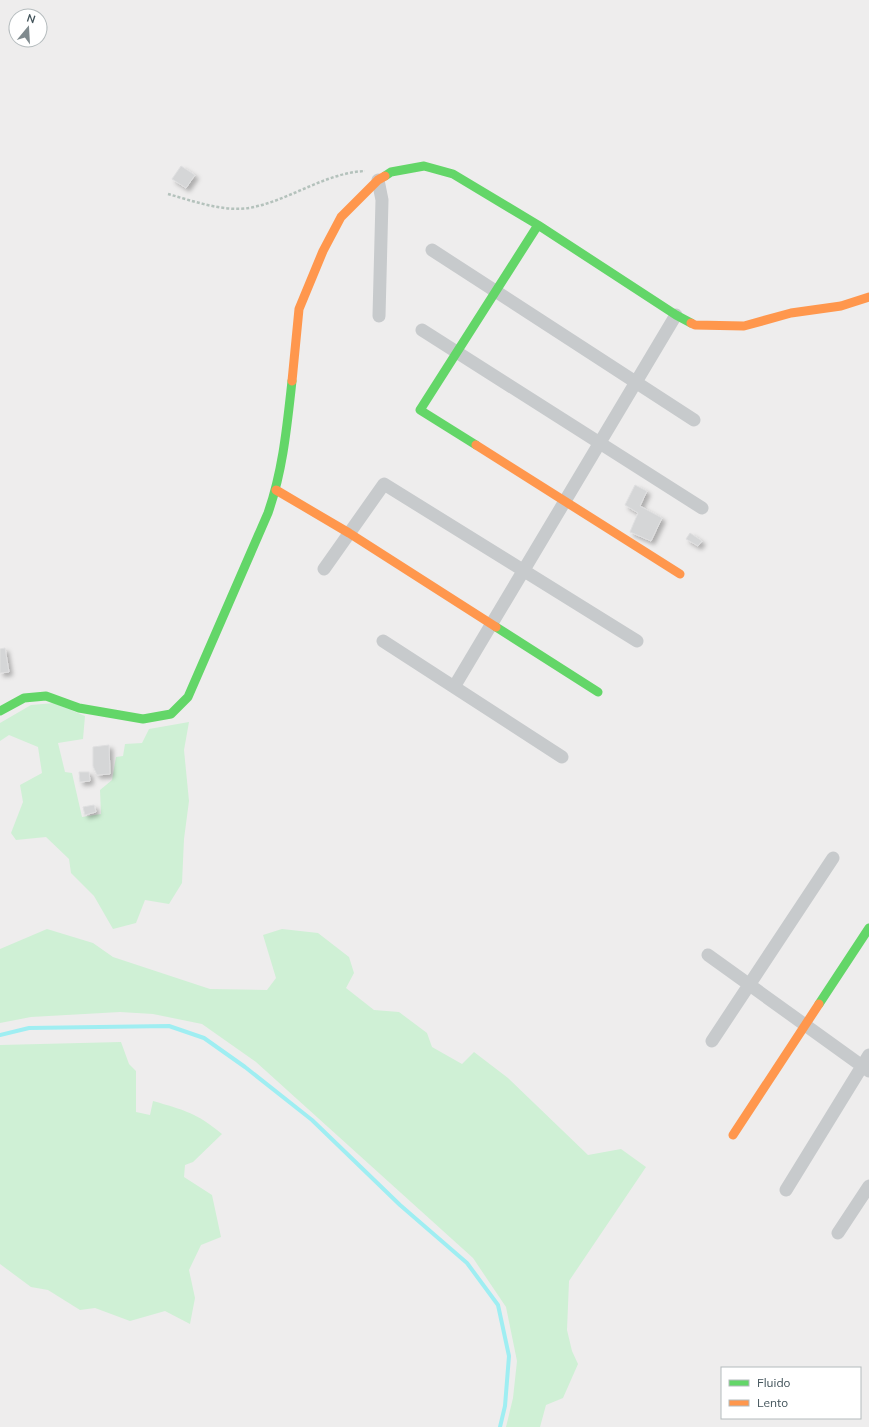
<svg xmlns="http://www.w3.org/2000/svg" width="869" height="1427" viewBox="0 0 869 1427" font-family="Mulish,sans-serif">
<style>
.green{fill:#cff0d5}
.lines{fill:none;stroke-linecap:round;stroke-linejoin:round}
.stream{stroke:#9feef2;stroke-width:4}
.building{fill:#d5d6d7;stroke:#dfdfe0;filter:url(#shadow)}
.path{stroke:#b4c2bc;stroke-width:2.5;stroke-dasharray:3 2;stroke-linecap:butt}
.street{stroke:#c7cacc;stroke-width:13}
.fast{stroke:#63d668;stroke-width:9}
.slow{stroke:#ff974d;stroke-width:9}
</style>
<defs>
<filter id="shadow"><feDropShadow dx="3.5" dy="3.5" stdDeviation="2" flood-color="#0004"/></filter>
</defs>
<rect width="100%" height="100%" fill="#eeeded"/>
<path class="green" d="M54,703L85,716L83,739L58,743L65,772L72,773L82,817L101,814L100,790L112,780L116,757L123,756L125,744L142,743L149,729L189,722L184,750L189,801L184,839L182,883L169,904L145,900L136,923L113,929L94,896L71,873L69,859L46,837L16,840L11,833L23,802L20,785L42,773L38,747L9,735L0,741V723L31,705Z
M47,929L93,943L113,957L210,989L267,990L276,978L263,935L282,929L318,933L349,957L354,973L346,988L374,1010L399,1012L427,1033L432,1047L462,1064L474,1052L508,1078L588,1155L621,1149L646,1167L569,1281L567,1330L572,1351L578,1364L563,1398L546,1405L540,1427H506L513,1398L517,1361L506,1307L473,1258L256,1062L202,1024L153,1014L120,1012L31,1017L0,1023V949Z
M121,1042L129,1064L136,1071V1112L150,1115L153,1101C184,1110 197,1113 222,1134L193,1162L185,1165L184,1177L212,1195L221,1237L201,1245L189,1270L195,1298L190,1324L165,1311L130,1321L95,1308L80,1310L48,1290L31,1287L0,1264V1045Z"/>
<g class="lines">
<path class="stream" d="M0,1035L29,1028L169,1026L204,1038L245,1067L312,1120L400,1205L467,1263L498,1305L509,1356L505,1406L500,1427"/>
</g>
<path class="building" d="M181,166L195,175L186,188L172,179Z
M635,485L647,491L640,506L662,518L651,541L630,532L638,513L625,505Z
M690,533L702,541L698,546L686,539Z
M5,648L9,672L0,673V649Z
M109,745L110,774L97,775L93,766V747Z
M79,772H89L90,781L80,782Z
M94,805L96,812L85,815L83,807Z"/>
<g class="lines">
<path class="path" d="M168,194C193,201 223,212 249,208C289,201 324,173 365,171"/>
<path class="street" d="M378,180L382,200L379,316
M432,250L694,420
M422,330L702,508
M324,569L384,484L637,641
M383,641L562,757
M454,687L676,315
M708,955L869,1071
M712,1041L833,858
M786,1190L869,1055
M838,1233L869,1186"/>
<path class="fast" d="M385,176L391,172L424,166L453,174L538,225L676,315L691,323
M476,445L420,410L538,225
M496,627L598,692
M0,711L24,698L46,696L79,708L143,719L171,714L188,697L268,513C283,470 287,426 292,381
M819,1004L869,928"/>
<path class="slow" d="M691,323L695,325L744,326L791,313L841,306L869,297
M292,381L299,309L323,251L341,217L378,180L385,176
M476,445L680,574
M276,490L349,533L496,627
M733,1135L819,1004"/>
</g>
<rect x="721" y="1367" width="140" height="52" fill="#ffffff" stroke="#b4bbbd"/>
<rect x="729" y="1380" width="20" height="6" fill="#63d668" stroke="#b4bbbd"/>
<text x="757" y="1387" font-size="12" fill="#43545b">Fluido</text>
<rect x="729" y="1400" width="20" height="6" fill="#ff974d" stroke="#b4bbbd"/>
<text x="757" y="1407" font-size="12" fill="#43545b">Lento</text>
<g transform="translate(28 28) rotate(18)"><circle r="19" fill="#ffffff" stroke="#b4bbbd"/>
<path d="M0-3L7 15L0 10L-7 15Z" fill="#7f8a8e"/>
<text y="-6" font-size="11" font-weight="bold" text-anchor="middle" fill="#43545b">N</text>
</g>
</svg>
